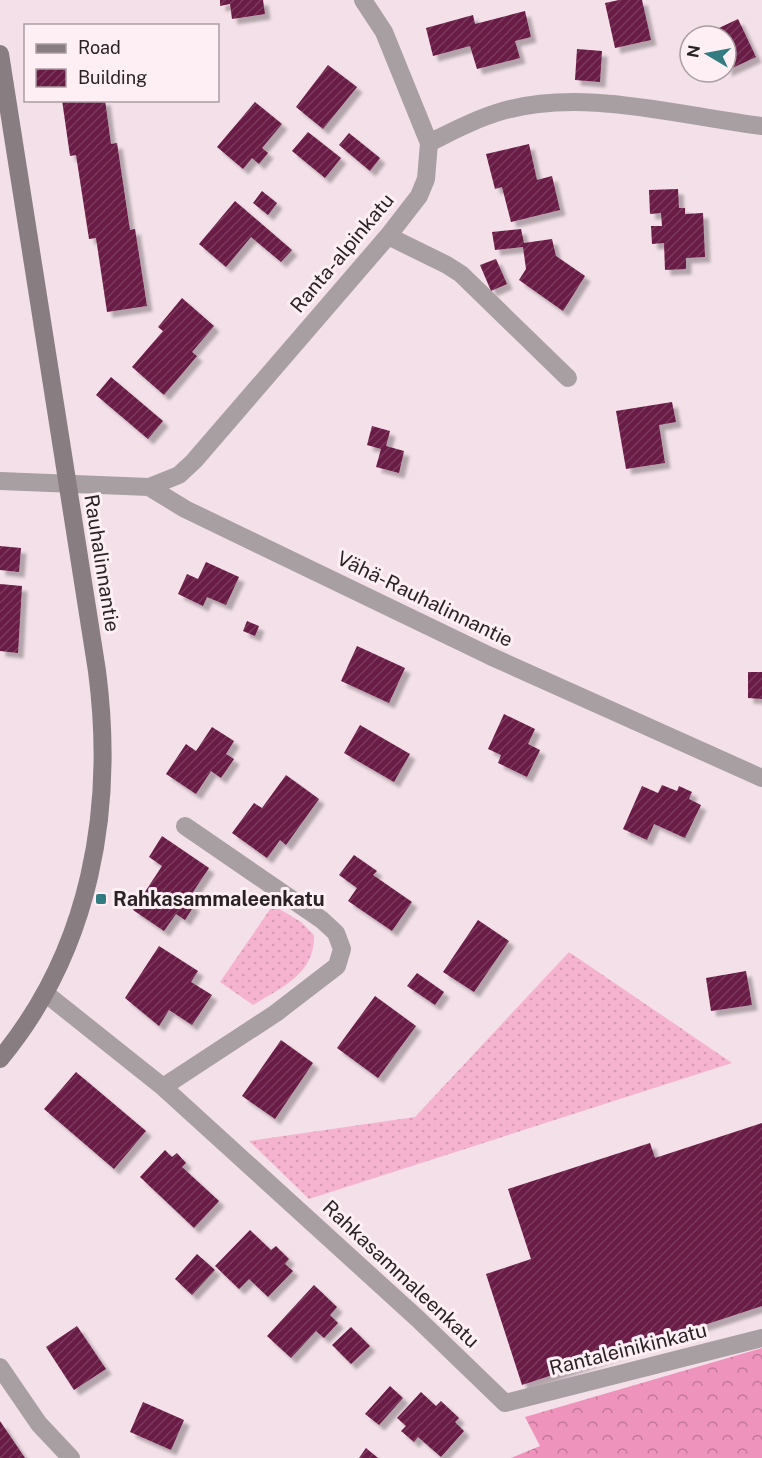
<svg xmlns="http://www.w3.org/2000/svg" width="762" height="1458" viewBox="0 0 762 1458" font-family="'Public Sans',sans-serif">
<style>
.grass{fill:url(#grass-dots)}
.forest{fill:url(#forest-crowns)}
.building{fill:url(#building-hatch);filter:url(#shadow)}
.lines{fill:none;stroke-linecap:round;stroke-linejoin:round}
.street{stroke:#a79fa2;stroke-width:18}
.secondary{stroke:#887d81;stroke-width:18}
.poi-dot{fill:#327b80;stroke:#feeff4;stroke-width:2}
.labels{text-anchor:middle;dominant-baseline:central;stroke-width:6;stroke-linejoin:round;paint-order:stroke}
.street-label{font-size:20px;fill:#2a2326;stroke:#feeff4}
.poi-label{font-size:20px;font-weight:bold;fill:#2a2326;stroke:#feeff4;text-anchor:start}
</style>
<defs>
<pattern id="grass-dots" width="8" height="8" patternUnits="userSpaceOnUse" patternTransform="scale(1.5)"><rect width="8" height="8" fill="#f6b3d0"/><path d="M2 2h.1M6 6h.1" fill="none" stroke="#d39ab2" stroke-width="1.8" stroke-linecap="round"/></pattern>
<pattern id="forest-crowns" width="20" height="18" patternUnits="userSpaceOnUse" patternTransform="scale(1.5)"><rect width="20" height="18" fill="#ee93bc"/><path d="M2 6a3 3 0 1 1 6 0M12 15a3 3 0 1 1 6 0" fill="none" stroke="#c17899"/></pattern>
<pattern id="building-hatch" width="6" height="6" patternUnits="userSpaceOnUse" patternTransform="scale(1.5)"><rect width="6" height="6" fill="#691a44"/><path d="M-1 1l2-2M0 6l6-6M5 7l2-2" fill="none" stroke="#7a3b5c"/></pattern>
<filter id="shadow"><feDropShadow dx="5.5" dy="5.5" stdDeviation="1.5" flood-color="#0004"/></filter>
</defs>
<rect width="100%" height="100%" fill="#f3e0e8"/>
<path class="grass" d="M273,905L301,922L314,935C315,974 282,987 253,1005L220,982Z
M569,952L732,1063L309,1199L249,1141L415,1117Z"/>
<path class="forest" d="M762,1348V1458H511L540,1446L525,1417Z"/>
<path class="building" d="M220,0H263L265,14L232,19L230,4L220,6Z
M619,0H642L651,40L615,48L605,3Z
M525,11L531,37L515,41L520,58L477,69L470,46L433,56L426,28L473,15L475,24Z
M738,19L756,57L726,71V36H702Z
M577,49L602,51L600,82L575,80Z
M328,65L357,87L323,129L296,107Z
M62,100H105L111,144L117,143L130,230L135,229L147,306L107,312L96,238L89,239L76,155L70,156Z
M255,102L282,124L262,148L268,153L259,164L252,158L243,169L217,147Z
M308,132L341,158L325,178L292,151Z
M349,133L380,158L370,171L339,145Z
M529,144L537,180L552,176L560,210L511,222L502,187L495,189L486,154Z
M678,189L679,208H685V214L703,213L705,257L686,258V269L665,270L664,243L652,244L651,226H662L661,213L650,214L649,190Z
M262,191L277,203L268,215L253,203Z
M235,201L292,250L281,262L251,237L226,267L199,244Z
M521,229L524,243L552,239L556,256L585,276L563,311L519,280L526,269L523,247L495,250L492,232Z
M496,259L507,284L491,291L480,265Z
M182,298L214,326L192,352L197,356L164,395L132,367L163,331L158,327Z
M111,377L163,421L148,439L96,395Z
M672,402L676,422L659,425L665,463L626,469L616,411Z
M372,426L390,431L386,446L404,451L399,473L376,467L381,449L367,445Z
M0,546L21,548L19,572L0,570Z
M206,562L239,577L226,605L207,597L203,606L178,594L187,574L198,579Z
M0,584L22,586L18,653L0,651Z
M247,621L259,626L255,636L243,631Z
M357,646L405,668L389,703L341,681Z
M748,672H762V699L748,698Z
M504,714L535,729L528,744L540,750L527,777L498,763L501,755L488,749Z
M360,725L410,754L394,782L344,753Z
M212,727L234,741L226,754L234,759L221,778L211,771L196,794L166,774L186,744L196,751Z
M286,775L319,799L286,845L280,840L267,858L232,833L254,803L262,808Z
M662,785L677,791L679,786L692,792L689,799L701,805L685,838L654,824L647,840L623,829L642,786L658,793Z
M162,836L209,868L187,901L194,906L185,920L176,914L164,931L133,910L162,866L149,857Z
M354,855L377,871L373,875L412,902L392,931L348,901L357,888L339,875Z
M478,920L509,941L474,992L443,972Z
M159,946L198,971L191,982L212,995L192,1025L169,1010L159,1026L125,998Z
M746,971L752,1005L711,1011L706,978Z
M417,973L444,992L435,1005L407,986Z
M375,996L416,1026L378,1078L337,1048Z
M281,1040L313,1063L275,1119L242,1096Z
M76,1072L146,1131L114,1169L44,1109Z
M762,1123V1306L522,1385L486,1274L531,1259L508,1189L650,1143L655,1158Z
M165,1150L172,1157L177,1153L186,1163L182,1167L219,1201L194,1228L140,1177Z
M250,1230L271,1250L276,1246L289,1259L285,1264L293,1271L268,1297L249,1279L239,1289L215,1266Z
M197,1254L215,1270L192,1295L175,1279Z
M314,1285L337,1307L330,1315L338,1323L324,1338L316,1331L291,1358L267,1336Z
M77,1326L106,1369L74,1390L46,1347Z
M351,1327L370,1346L351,1364L332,1345Z
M390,1386L403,1398L379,1425L365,1414Z
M421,1392L436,1406L441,1401L459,1418L455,1422L464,1431L441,1457L418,1437L414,1442L401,1431L406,1426L397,1418Z
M143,1402L184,1420L171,1450L130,1432Z
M0,1421L25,1458H0Z
M366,1448L378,1458H359Z"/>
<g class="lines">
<path class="street" d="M429,143C451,132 473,120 496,113C579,86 679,116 762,126
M388,236L447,265L461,274L568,378
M0,481L149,487L185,509L490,656L762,778
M149,487L179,475L194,461L388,236L419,196L426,179L429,143L384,32L363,0
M45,993L163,1087L418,1319L505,1403L762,1338
M163,1087L276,1013L337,966L342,949L336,933L322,920L185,826
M0,1367L39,1424L71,1458"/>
<path class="secondary" d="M0,54L97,671C115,809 91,949 0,1059"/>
</g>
<rect class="poi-dot" x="95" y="893" width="12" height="12" rx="3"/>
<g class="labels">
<g class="street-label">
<text transform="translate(342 253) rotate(-50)">Ranta-alpinkatu</text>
<text transform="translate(102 563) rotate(81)">Rauhalinnantie</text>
<text transform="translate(425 599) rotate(26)">Vähä-Rauhalinnantie</text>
<text transform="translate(401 1274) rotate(43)">Rahkasammaleenkatu</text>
<text transform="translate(628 1349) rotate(-14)">Rantaleinikinkatu</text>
</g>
<g class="poi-label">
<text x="113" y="899">Rahkasammaleenkatu</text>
</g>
</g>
<rect x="24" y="24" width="195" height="78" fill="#feeff4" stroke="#a99da2" stroke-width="1.5"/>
<rect x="36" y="44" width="30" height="9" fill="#887d81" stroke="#a99da2" stroke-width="1.5"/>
<text x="78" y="54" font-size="18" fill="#2a2326">Road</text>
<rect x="36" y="69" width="30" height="18" fill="url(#building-hatch)" stroke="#a99da2" stroke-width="1.5"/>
<text x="78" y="84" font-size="18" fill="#2a2326">Building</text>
<g transform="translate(708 54) rotate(280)"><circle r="28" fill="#feeff4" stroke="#a99da2" stroke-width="1.5"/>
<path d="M0-4.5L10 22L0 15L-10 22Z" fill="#327b80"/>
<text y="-9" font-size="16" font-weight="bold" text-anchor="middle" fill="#2a2326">N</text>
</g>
</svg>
